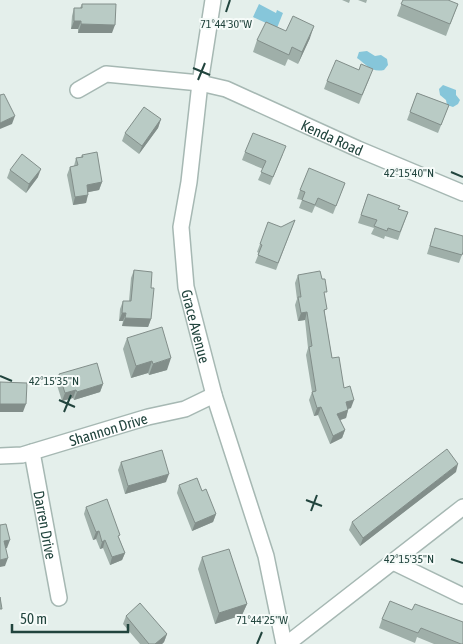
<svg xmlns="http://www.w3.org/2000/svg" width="463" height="644" viewBox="0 0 463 644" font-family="'Asap Condensed',sans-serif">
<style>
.water{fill:#86c6da}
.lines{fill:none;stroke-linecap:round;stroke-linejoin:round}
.minor-casing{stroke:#a6b8b3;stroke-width:18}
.minor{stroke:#fff;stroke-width:15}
.wall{fill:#9fafa9}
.shaded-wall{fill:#828e8a}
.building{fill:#b9cbc5;stroke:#828e8a}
.ticks{fill:none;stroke:#21443d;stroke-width:2}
.labels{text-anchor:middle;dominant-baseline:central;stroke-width:4;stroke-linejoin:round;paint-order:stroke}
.street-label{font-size:15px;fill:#21443d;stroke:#f6fbf9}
.ticks-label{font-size:12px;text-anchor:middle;fill:#21443d;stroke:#f6fbf9;stroke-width:4;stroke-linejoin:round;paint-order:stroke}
</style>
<rect width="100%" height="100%" fill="#e4efeb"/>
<path class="water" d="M259,4L276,13L277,10L283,13L277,28L253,17Z
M367,51L375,56L381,55L387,59L388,65L384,70C371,73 366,64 357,58L359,52Z
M443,85L456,90V95L460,100L458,104L453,107L447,105L446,100L440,95L439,89Z"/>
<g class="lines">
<defs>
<g id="minor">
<path id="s1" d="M213,0L200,83L189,182L181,227L186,287L214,395L266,556L284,644"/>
<path id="s2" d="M78,90L106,74L200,83L226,89L358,149L463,193"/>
<path id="s3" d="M32,452L59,598"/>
<path id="s4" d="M0,456L22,455L148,417L185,409L214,395"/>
<path d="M393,562L463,596"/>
<path d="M287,644L463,507"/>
</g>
</defs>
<use href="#minor" class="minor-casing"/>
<use href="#minor" class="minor"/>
</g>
<path class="wall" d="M342,0H350L349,3Z
M358,0H367L366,3Z
M403,0L458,4L446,36L397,16Z
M82,4L112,33H78V29H71L72,16L74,8H80Z
M286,31L310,38L298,64L288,59L285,66L253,52L257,40Z
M370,77L359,104L324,89L327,81Z
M417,93L449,105L438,133L407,120Z
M161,119L158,128L139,154L122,141L125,133Z
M245,152L283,154L270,185L258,180L263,169L242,160Z
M82,155L102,182L99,190L88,192L86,203L73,205L67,175L70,167L74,166L76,158L81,157Z
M10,170L38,177L26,193L7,178Z
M345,183L333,214L315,206L312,213L299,208L302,200L297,199L300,190Z
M368,194L398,209L408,212L398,240L385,236L384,239L371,234L374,228L358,223Z
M295,220L276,270L255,263L259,253L257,252L260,244Z
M435,228L463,252L459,263L427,254Z
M134,270L151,288V319L148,327L122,326L123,321H119L120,309L123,301H129L131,278Z
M298,275L325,297V315L332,358L351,408L348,409V410L346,418L340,420L345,430L342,438L330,444L318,415L314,416L309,400L312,392L306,355L308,348L305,320L298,321L295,305L297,299L295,283Z
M127,338L167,370L149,375L148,373L131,378L123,349Z
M59,374L103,384L100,392L74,400L73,398L62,401L56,382Z
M121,462L166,482L125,494L118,470Z
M456,472L360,546L349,530L352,522Z
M179,485L202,491L216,514L213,522L192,531L177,493Z
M86,507L119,538L125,553L122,560L110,565L103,548L100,549L96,539L93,540L84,514Z
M202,557L247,604L242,615L215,624L198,569Z
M412,610L463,644H434L417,637L415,643L379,628L382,619Z
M126,616L167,634L164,642L162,644H140L123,624Z"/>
<path class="shaded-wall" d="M74,21H81L78,29H71Z
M81,24L115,25L112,33H78Z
M314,26L310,38L298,64L302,52Z
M15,116L12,124L0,129V123Z
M161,119L158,128L139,154L142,146Z
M41,169L38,177L26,193L29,184Z
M102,182L99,190L84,193L87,185Z
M88,195L86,203L73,205L75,197Z
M307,312L305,320L298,321L301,313Z
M122,313H126L123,321H119Z
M125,318L151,319L148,327L122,326Z
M171,358L167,370L149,375L153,364Z
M152,361L148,373L131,378L136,366Z
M103,384L100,392L74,400L77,392Z
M76,390L73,398L62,401L65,393Z
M354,400L351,408L343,410L346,402Z
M0,404H26L23,412H0Z
M321,407L318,415L314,416L317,408Z
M348,410L346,418L334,422L337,414Z
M345,430L342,438L330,444L333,436Z
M458,464L456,472L360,546L363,538Z
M169,474L166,482L125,494L128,486Z
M216,514L213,522L192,531L195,523Z
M99,531L96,539L93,540L96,532Z
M10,540L7,548L1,549L4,541Z
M105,540L103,548L100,549L102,542Z
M125,553L122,560L110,565L112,557Z
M8,558L5,566L0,567V560Z
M247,604L242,615L215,624L219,613Z
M167,634L164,642L162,644H155Z"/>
<path class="building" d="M403,0H448L458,4L450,24L401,4Z
M82,4H116L115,25L81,24V21H74V8H82Z
M293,16L314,26L302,52L292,47L289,55L257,40L266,22L286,31Z
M336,60L359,70L361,64L373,69L362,95L327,81Z
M417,93L449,105L441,125L410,112Z
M4,94L15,116L0,123V95Z
M144,107L161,119L142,146L125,133Z
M253,133L286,146L273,177L261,172L266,161L245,152Z
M97,152L102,182L87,185L88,195L75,197L70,167L78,165L76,158L83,157L82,155Z
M22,154L41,169L29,184L10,170Z
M309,168L345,183L336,206L318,198L315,205L302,200L305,192L300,190Z
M368,194L400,206L398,209L408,212L400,232L388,228L387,231L374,226L377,220L361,215Z
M295,220L278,263L258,255L262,245L260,244L268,222L281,227Z
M435,228L463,236V252L462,255L430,246Z
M134,270L152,272L151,288H154L151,319L125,318L126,313H122L123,301H131Z
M320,271L322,279H325L327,292H324L327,309L324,310L332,358L339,357L344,388L350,386L354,400L346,402L348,410L337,414L345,430L333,436L321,407L317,408L312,392L316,391L309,347L312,346L307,312L301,313L298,297H301L298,275Z
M162,327L171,358L153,364L152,361L136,366L127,338Z
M97,363L103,384L77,392L76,390L65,393L59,374Z
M0,382L27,383L26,404H0Z
M447,449L458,464L363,538L352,522Z
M162,450L169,474L128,486L121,462Z
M197,478L202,491L206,489L216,514L195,523L179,485Z
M107,499L120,535L118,536L125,553L112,557L105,540L102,542L99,531L96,532L86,507Z
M6,524L10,540L4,541L8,558L0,560V525Z
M229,549L247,604L219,613L202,557Z
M0,597L2,609H0Z
M390,601L412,610L415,604L463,622V644H461L421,628L418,633L382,619Z
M140,603L167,634L155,644H149L126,616Z"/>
<path class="ticks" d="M226,12L230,0M193,68L210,75M198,80L205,63M451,172L463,177M0,376L12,381M59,400L75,407M64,412L71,395M306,500L322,506M311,511L317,495M451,559L463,563M257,644L262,632"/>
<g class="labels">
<g class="street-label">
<text stroke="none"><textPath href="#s2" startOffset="270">Kenda Road</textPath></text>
<text stroke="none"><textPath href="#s1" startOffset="330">Grace Avenue</textPath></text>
<text stroke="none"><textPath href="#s4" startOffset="112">Shannon Drive</textPath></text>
<text stroke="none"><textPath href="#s3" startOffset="74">Darren Drive</textPath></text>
</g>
</g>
<g class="ticks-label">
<text x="226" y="28">71°44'30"W</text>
<text x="409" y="177">42°15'40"N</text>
<text x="54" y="385">42°15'35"N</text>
<text x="409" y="563">42°15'35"N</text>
<text x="262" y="624">71°44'25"W</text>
</g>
<path d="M12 624v8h116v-8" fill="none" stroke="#21443d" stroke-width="2.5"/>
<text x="20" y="624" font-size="15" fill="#21443d" stroke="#f6fbf9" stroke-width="4" paint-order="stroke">50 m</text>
</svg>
